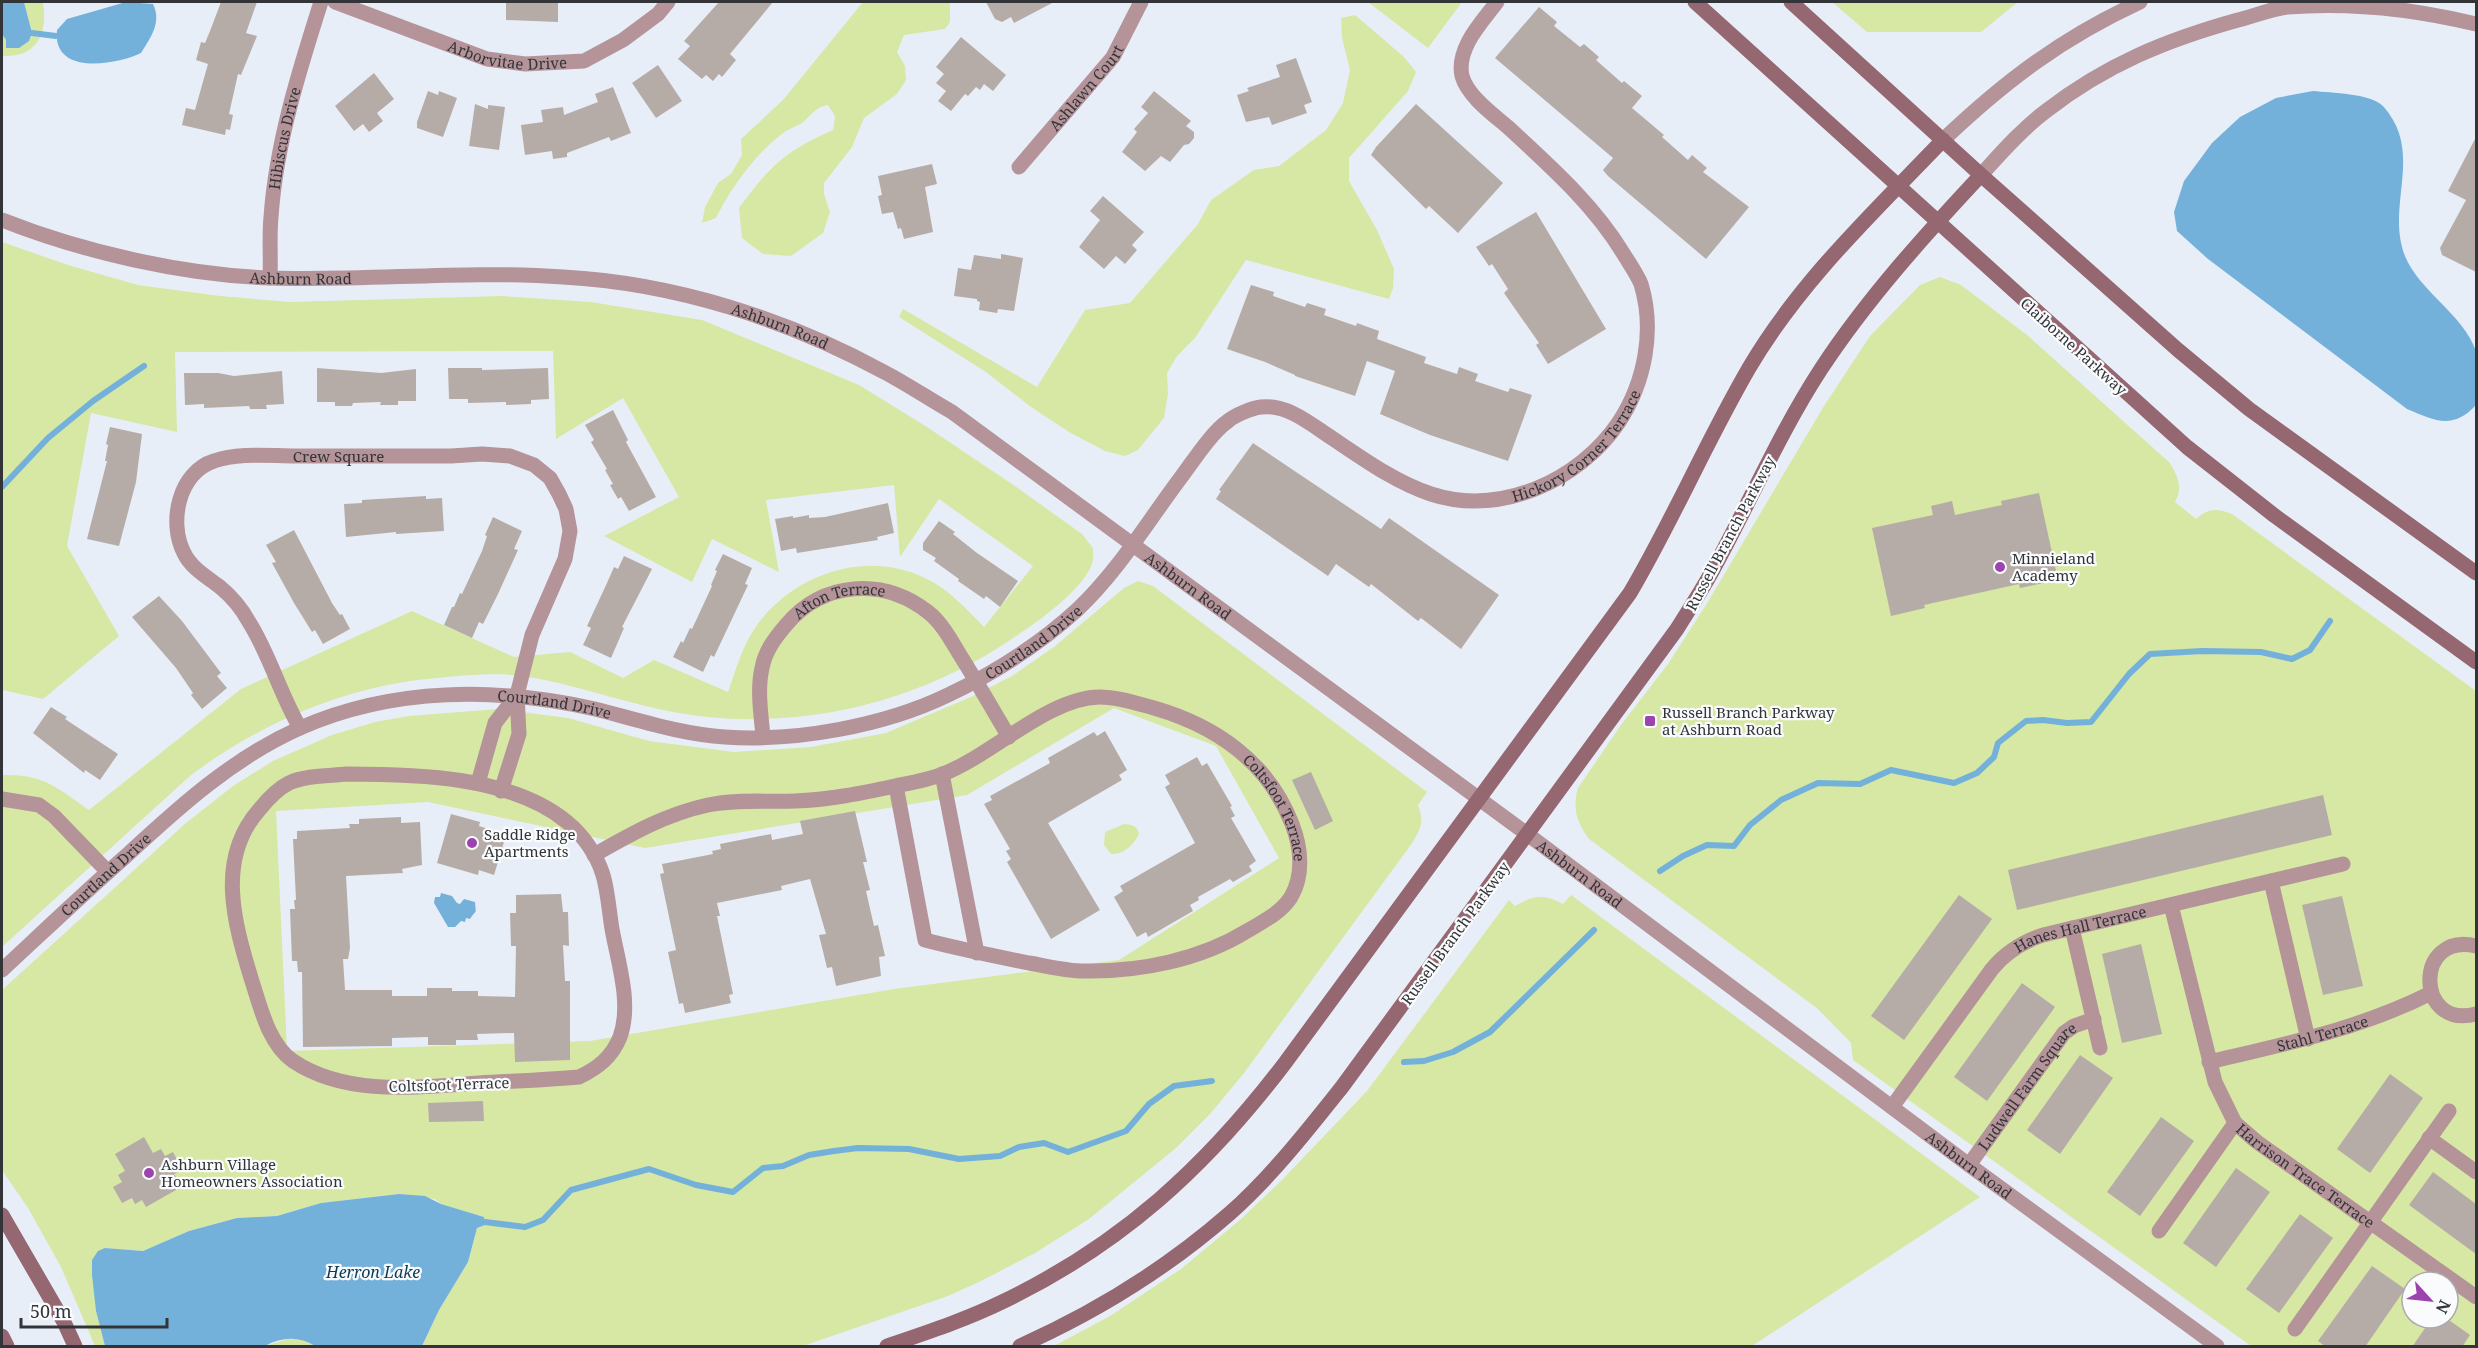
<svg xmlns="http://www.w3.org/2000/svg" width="2478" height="1348" viewBox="0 0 2478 1348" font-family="'Noto Serif',serif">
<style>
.green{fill:#d7e7a4;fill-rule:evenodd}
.water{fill:#73b1db}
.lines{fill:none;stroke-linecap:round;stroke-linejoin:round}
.stream{stroke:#73b1db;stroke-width:6}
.building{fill:#b6aca7}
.minor{stroke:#b49399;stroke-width:15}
.tertiary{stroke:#b49399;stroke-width:15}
.secondary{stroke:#956770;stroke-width:15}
.poi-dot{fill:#9c43af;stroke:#fafbfd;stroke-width:2}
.labels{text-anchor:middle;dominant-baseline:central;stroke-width:4.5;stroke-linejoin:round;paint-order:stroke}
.street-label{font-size:15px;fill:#323438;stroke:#fafbfd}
.poi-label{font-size:15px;fill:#323438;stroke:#fafbfd;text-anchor:start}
.water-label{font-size:16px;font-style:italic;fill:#0a3c59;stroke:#fafbfd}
</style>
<rect width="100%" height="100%" fill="#e8eef8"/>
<path class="green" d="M24,2H43C48,34 37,58 2,56V34L6,40L29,41L32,33Z
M863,2H950V22L945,29L904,35L897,52L905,66L906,80L897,94L864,118L852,147L824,183V194L830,212L823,233L791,256L763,254L742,238L739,208C771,165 784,152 833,130L835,116L828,105C815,107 812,115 802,123C797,126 791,128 786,131C758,150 730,189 716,218L702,223L705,207L718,183L731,174L742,155L741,139L783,100Z
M1368,2H1462L1428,48Z
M1832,2H2018L1981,32H1867Z
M1355,15L1404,57L1416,72L1408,91L1349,158V181L1377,230L1394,269L1393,288L1389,299L1246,260L1195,338L1177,356L1167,373L1168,393L1164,418L1138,450L1125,456L1105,451L1069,432L1031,407L986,372L899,317L903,309L1037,387L1085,310L1130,303L1198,224L1211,200L1254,170L1279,166L1326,130L1343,103L1350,70L1342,38L1341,18Z
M2,242L68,265L138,285L220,296L290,302L502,296L591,302L702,320L859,385L927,427L1012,484L1082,534L1093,548C1093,553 1094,558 1092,563C1086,586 1042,619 1022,632C918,706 788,736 663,710C616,700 570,683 522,676C492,672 458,676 427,679C341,688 260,724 191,775L2,947V775C44,774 56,787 89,810L241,689L412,611L514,657L570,652L623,678L654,660L728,692C736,669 743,644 757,625C794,574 866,549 925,578C949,589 966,609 984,627L1033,566L939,499L900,557L894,485L766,500L779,572L712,539L692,582L604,536L679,497L623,398L556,439L553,351L175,352L177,432L91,413L67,546L119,636L43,699L2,690Z
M1940,277L1961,285L2027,335L2170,463C2178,477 2183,487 2175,502L2196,519C2208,508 2216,508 2232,514L2476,691V1346H2251L1853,1060L1851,1043L1818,1009L1589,839C1577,823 1572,808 1578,788L1621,725L1668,664L1706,605L1824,406L1870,336L1920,285ZM2412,1282H2448V1318H2412Z
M1138,581L1153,586L1427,792L1418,805C1425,822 1420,831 1410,846L1244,1073L1210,1114L1176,1148L1089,1219L1035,1253L981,1281L948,1296L803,1346H422L439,1310L468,1262L477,1228L485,1225L484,1217L441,1204L435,1199L399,1194L321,1203L277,1216L237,1218L189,1231L143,1251L105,1248L92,1260L96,1311L105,1346H95L61,1267L28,1208L2,1170V990L186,823L233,786L273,761L332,735L375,722L409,716L498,709L568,718L649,741L734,752L811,747L886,733L973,696L1012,676L1054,647L1124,588ZM1114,708L1216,746L1279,858L1119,960L894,989L590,1041L287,1051L276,811L428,802L645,848L967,795Z
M1124,824C1132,825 1137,825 1139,834C1134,844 1124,855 1111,854L1104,845L1105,832Z
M1571,895L1980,1197L1752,1346H1054L1110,1316L1181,1269L1240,1220L1281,1181L1367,1091L1509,900L1515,906C1534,895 1544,894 1563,904Z
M288,1339H301L315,1346H265Z"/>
<path class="water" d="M2,2H24L32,33L29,41L19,48H6V40L2,34Z
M126,2L153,4C162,22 151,37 141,53C116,65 52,76 57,30L67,19Z
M2313,91C2331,93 2370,93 2383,106C2425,153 2385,205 2405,256C2419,291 2463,314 2476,351C2478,363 2477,391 2476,405C2453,430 2435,421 2407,409L2208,259L2177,231L2174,212L2184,181L2212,143L2240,117L2276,98Z
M441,893L452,896L457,903L460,904L464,899L475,902C476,916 477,908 470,919L466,918L465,922L461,921L455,927H448L434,903L435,897H440Z
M399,1194L425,1196L441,1204L484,1217L485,1225L477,1228L468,1262L439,1310L422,1346H315C299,1336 282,1337 265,1346H105L96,1311L92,1275V1260L98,1251L105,1248L143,1251L189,1231L237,1218L277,1216L321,1203Z"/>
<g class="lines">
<path class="stream" d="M32,33L56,36
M2,487L48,438L93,401L144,366
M1660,871L1683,856L1707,845L1734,846L1750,825L1781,800L1818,783L1860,784L1891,770L1954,783L1977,773L1994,757L1998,743L2026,721L2043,720L2067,723L2091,722L2129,674L2150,654L2202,651L2261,652L2292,659L2310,650L2330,621
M1404,1062L1424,1061L1453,1052L1490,1032L1594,930
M485,1222L525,1227L543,1220L571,1190L649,1169L696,1185L733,1192L763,1168L783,1166L809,1155L834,1151L858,1148L909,1149L959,1159L1000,1156L1019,1147L1044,1143L1068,1152L1126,1131L1149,1104L1174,1086L1212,1081"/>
</g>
<path class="building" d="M221,2H257L246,33L257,36L241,75L238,74L229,114L233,115L230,130L226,129L225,135L182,125L186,108L195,110L208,64L196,60L201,42L205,43L210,31Z
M506,2H558V22L506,20Z
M719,2H773L730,54L736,60L722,77L719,74L713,81L706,75L702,79L678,59L690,46L684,41Z
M986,2H1054L1014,23L1011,17L1002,22L995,19Z
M1539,7L1557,22L1554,26L1580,47L1584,44L1599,57L1596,60L1622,83L1624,81L1642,96L1632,108L1664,135L1662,137L1688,160L1692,155L1707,168L1703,172L1749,207L1706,259L1608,176L1603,170L1613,158L1495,58Z
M961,37L1006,75L993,91L984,84L980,90L976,87L968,96L965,94L951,111L938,101L946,91L936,83L944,74L936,67Z
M1296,58L1312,102L1304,105L1307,113L1272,125L1269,117L1246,122L1237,95L1249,91L1247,88L1280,77L1276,65Z
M658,65L682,101L656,118L632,83Z
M374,73L394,99L377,113L383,121L369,132L363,124L354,131L335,106Z
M613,87L631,133L611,141L609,137L567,153V157L553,159L552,151L525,155L521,125L543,122L541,110L563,107L564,115L598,102L595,94Z
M428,91L438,95L439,91L457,98L443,137L417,128V122Z
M1154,91L1191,121L1186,126L1194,132V138L1189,144L1184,145L1170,162L1161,156L1145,171L1122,152L1137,132L1134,129L1148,113L1141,107Z
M475,104L488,109V105L505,107L499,150L469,146Z
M1416,104L1503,183L1458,233L1429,206L1426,209L1371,155L1376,147Z
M2476,137V272L2442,255L2440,248L2466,200L2448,191Z
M932,164L937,184L925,187L933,232L904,239L901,228L898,229L893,212L882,214L878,196L882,195L878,176Z
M1103,196L1144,232L1132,245L1137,250L1125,264L1116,256L1104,269L1079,247L1100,220L1090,211Z
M1536,212L1606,329L1548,364L1536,345L1539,343L1504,293L1508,289L1492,264L1489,266L1476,247Z
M1001,254L1023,258L1014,311L998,309L997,313L979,310L980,302L977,301V299L954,296L958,268L971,270L974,255L1001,259Z
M1251,285L1274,292L1273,296L1305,307L1307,303L1326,309L1324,315L1356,326L1357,323L1379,331L1377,339L1426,357L1424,363L1457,374L1459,367L1478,374L1475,381L1508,392L1510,388L1532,395L1508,461L1430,435L1380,414L1395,371L1367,361L1355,396L1295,376V375L1265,362L1227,349Z
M317,368L381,373L416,369V401H398V405H380L381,402L353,403L352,406H335V402H317Z
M448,368H482V370L548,368L549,399L531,400V404L506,405V402L468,403V399H449Z
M282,371L284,404L266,405L267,409H250L249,406L204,408V404L185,405L184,373H218L234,376Z
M613,410L628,440L626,442L656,497L629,511L621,497L618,499L610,485L613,484L605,470L607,469L591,442L594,440L585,425Z
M110,427L142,434L136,482L119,546L87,539L107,461H105L108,445L106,444Z
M1253,443L1381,529L1389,518L1499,595L1461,649L1421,618L1418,621L1371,584L1369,587L1336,564L1328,576L1216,499L1221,491L1219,490Z
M2039,493L2058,580L2020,588L2019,584L1924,605L1925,608L1891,616L1872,528L1933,515L1931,506L1952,501L1955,515L2002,505L2001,501Z
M426,496V499L442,498L444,531L396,534V532L346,537L344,504L362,503V500Z
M888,503L894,533L877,537L878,540L797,553L796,548L781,551L775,519L793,516V518L809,515V518L825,517Z
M493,517L522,531L514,549L518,550L498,594L483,624L479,622L472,638L444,625L452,607H454L460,593L462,594L482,551L487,536L485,535Z
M939,521L955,532L953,534L977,553L1018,581L1000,607L986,596L984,599L958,581L959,579L934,561L936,558L923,550V543Z
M294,530L332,603L340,615L342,614L350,629L323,644L315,630L312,632L294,603L272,563L276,562L266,545Z
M723,554L752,568L745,584L748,585L714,657L711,655L703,672L673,657L681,641L683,643L690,628L692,629L712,586L711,585L717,571L715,570Z
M624,556L652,569L622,627L624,628L611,658L583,645L591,628L587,626L607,583L614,567L618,569Z
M159,596L182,621L221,673L217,676L227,688L202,709L191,695L193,693L176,668L132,617Z
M51,707L67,717L65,719L118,754L100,780L85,770L84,773L33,733Z
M1105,731L1127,770L1119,775L1122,780L1048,823L1100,910L1051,939L1007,862L1011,859L1006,851L1010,849L984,804L992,800L990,796L1050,763L1048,758L1094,732L1097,736Z
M1197,757L1202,766L1207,763L1232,806L1230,807L1235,816L1231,818L1256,861L1249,866L1252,871L1233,882L1230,879L1198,897L1199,900L1190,905L1193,911L1148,937L1146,932L1137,937L1114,897L1123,891L1120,886L1195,843L1165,787L1170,784L1165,775Z
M1311,772L1333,821L1315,830L1292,780Z
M2323,795L2332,835L2017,910L2008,870Z
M855,811L867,862H863L870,890L866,891L874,926L878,925L885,956L879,957L881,976L836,986L832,967L827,968L819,935L826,934L810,879L781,886L782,890L717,903L720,916H717L733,994L729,995L731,1003L685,1013L683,1003L679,1004L668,952L676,950L660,874L664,873L662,864L713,854L712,851L721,849L720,844L771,834L772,840L803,834L800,821Z
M451,814L480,822L479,826L498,832L496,839L504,842L494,875L479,870L478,875L437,863Z
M401,817V823L420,822L422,865L402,869L403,873L346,876L350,948L348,959H343L345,990H392V996H427V988H452V991H478V996L515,997L516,946H511L510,913H516V895L561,894L563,912H568L569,946L563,945L565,981H570V1060L515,1062L514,1033L477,1034L478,1040H456V1045H428V1037L392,1038V1046L303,1047L302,972H298L297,961H292L290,909H295L294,900H296L293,839H297V831L350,828L349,824H359V819Z
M1959,895L1992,919L1904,1040L1871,1016Z
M2342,896L2363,986L2323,995L2302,905Z
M2141,944L2162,1034L2122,1043L2102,954Z
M2022,983L2055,1007L1987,1101L1954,1077Z
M2080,1055L2113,1078L2060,1154L2027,1130Z
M2390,1074L2423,1098L2370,1173L2337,1149Z
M483,1101L484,1121L429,1122L428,1103Z
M2161,1117L2194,1141L2140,1216L2107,1192Z
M144,1137L153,1153L161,1149L165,1156L173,1152L182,1169L174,1174L178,1180L172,1183L176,1190L146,1207L142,1200L135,1204L132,1198L122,1203L113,1187L122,1182L118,1175L125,1171L115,1154Z
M2236,1168L2270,1192L2216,1267L2183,1243Z
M2433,1172L2476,1204V1254L2409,1205Z
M2300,1214L2333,1238L2279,1313L2246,1289Z
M2372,1266L2405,1289L2365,1347H2326L2318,1341Z
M2432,1318H2446L2470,1335L2462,1347H2412Z"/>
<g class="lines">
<g class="minor">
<path id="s1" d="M335,2L487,59L525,64L584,61L623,40L658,14L668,2"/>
<path d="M1943,140C2005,81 2062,38 2140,2"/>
<path id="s2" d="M1019,167L1113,57L1141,2"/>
<path d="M1981,175C2001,153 2022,129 2046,111C2105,65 2166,40 2238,20C2254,16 2271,9 2287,7C2351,2 2414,9 2476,24"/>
<path id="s3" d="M270,278C271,258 269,237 271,217C276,144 299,71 321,2"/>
<path id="s4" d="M300,728C280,694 270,655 249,622C242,609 231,596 220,587C207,577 191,568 184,553C168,522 179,472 214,461C239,452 270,456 296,456C348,456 399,456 451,456L482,454L510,456L534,465L550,478L559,494L566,509L570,531L565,559L532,635L517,695L519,734L501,791"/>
<path id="s5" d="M763,736C761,714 757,690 762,668C765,651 775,638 786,625C823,581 883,577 928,612C942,623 951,640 960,655C977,682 993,710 1009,737"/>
<path d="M347,774C416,774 511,776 567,822C583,835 597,855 603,875C608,892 609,911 612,929C618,962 632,1004 620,1037C612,1057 598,1068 579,1077C546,1080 513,1081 479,1083C419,1087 347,1097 293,1061C268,1044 260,1005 251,978C234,922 216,859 259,810C267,800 277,789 289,783C306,775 329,776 347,774Z"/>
<path d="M942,774L977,953"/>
<path d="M478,783L495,723L517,695"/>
<path d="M2,799L39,805L54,816L108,872"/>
<path id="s6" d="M1527,834L1969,1165L2217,1346"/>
<path id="s7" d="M594,855C631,834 666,814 708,805C736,799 767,802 795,801C829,800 862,793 895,786C910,783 928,780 943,774C992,755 1048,698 1099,697C1118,697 1136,703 1154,708C1216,726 1268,762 1292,824C1301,847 1304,875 1291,897C1281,913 1262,922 1247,931C1200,960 1139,972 1084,971C1066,971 1047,966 1029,963C994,956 959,949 925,940L896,786"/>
<path d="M2271,881L2308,1039"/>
<path id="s8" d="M2171,905L2215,1082L2235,1123L2257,1142L2476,1297"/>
<path d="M2072,928L2100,1048"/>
<path d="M2476,946C2414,931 2415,1030 2476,1014"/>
<path id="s9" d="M2,970C43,932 84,893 126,856C180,806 233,758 300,728C393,687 498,687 595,709C639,720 680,734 725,737C795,742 884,726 948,695C994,673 1040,644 1078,609C1119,570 1148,521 1182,476C1194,460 1211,433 1228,421C1235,415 1252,408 1261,407C1285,404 1307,421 1326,434C1395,480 1448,523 1535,489C1568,476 1599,452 1619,422C1645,382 1655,330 1641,284C1637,274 1629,263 1623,253C1594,205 1551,167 1510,129C1494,115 1468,97 1462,76C1456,48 1482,22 1497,2"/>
<path id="s10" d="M2209,1062C2285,1044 2360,1029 2431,993"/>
<path id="s11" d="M1892,1107L1992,969C2006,952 2022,942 2043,935L2343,864"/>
<path d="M2429,1138L2476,1172"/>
<path id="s12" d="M1969,1165L2064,1033L2074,1026L2094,1019"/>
<path d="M2159,1231L2235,1123"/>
<path d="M2295,1329L2449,1111"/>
</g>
<path class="tertiary" id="s13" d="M2,220C83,252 183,275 271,278C369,281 466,270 563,277C675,283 786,319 884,372C907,384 929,399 952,412L1527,834"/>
<path class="secondary" d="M1695,2L2187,447L2275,516L2476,662
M1791,2L1981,175L2178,350L2249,409L2476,573
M2,1215L64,1322L75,1346
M2,1336L7,1346
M887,1346C925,1333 965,1320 1002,1302C1121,1245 1206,1167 1285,1063L1630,593C1673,520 1706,442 1749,368C1800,281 1874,212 1943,140
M1020,1346C1096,1312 1166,1269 1229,1214C1271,1177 1307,1131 1342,1087L1677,629C1690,608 1704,587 1715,566C1751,500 1780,432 1821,369C1867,299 1924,236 1981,175"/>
</g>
<g class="poi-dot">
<circle cx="2000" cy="567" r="6"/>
<rect x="1644" y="715" width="12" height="12" rx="3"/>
<circle cx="472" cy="843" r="6"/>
<circle cx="149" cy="1173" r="6"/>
</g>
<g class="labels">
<g class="street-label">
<text stroke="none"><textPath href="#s1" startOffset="182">Arborvitae Drive</textPath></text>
<text stroke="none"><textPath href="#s2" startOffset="104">Ashlawn Court</textPath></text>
<text stroke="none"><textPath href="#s3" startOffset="141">Hibiscus Drive</textPath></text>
<text stroke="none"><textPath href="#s13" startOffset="306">Ashburn Road</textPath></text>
<text stroke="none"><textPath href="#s13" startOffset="792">Ashburn Road</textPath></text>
<text transform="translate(2074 346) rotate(42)">Claiborne Parkway</text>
<text stroke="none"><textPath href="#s9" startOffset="1842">Hickory Corner Terrace</textPath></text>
<text stroke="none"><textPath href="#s4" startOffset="447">Crew Square</textPath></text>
<text transform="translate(1730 533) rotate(-62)">Russell Branch Parkway</text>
<text stroke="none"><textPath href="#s13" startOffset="1278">Ashburn Road</textPath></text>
<text stroke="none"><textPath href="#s5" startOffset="180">Afton Terrace</textPath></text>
<text stroke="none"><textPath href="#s9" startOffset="1149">Courtland Drive</textPath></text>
<text stroke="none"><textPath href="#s9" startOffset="645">Courtland Drive</textPath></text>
<text stroke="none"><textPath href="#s7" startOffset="760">Coltsfoot Terrace</textPath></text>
<text stroke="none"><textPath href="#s9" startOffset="141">Courtland Drive</textPath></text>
<text stroke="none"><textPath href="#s6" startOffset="66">Ashburn Road</textPath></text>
<text stroke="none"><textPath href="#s11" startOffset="270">Hanes Hall Terrace</textPath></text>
<text transform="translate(1455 933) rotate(-54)">Russell Branch Parkway</text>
<text stroke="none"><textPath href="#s10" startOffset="117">Stahl Terrace</textPath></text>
<text transform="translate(449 1084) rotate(-2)">Coltsfoot Terrace</text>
<text stroke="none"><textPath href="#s12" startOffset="98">Ludwell Farm Square</textPath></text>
<text stroke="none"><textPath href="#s6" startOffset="552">Ashburn Road</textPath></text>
<text stroke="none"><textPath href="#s8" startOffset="316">Harrison Trace Terrace</textPath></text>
</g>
<g class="poi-label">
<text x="2012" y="558">Minnieland<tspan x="2012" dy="17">Academy</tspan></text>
<text x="1662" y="712">Russell Branch Parkway<tspan x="1662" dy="17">at Ashburn Road</tspan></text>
<text x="484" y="834">Saddle Ridge<tspan x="484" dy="17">Apartments</tspan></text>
<text x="161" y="1164">Ashburn Village<tspan x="161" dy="17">Homeowners Association</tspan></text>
</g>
<g class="water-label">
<text x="373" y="1272">Herron Lake</text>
</g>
</g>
<rect width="2478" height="1348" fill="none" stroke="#323438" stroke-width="6"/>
<g transform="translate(2430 1300) rotate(117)"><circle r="28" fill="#fafbfd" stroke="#aaabae" stroke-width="1.5"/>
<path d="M0-4.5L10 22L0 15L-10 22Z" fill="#9c43af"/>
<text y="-9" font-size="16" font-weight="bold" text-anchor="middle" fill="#323438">N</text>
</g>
<path d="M21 1318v9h146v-9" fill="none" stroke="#323438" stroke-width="3"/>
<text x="30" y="1318" font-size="18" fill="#323438" stroke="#fafbfd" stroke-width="4.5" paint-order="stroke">50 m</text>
</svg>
